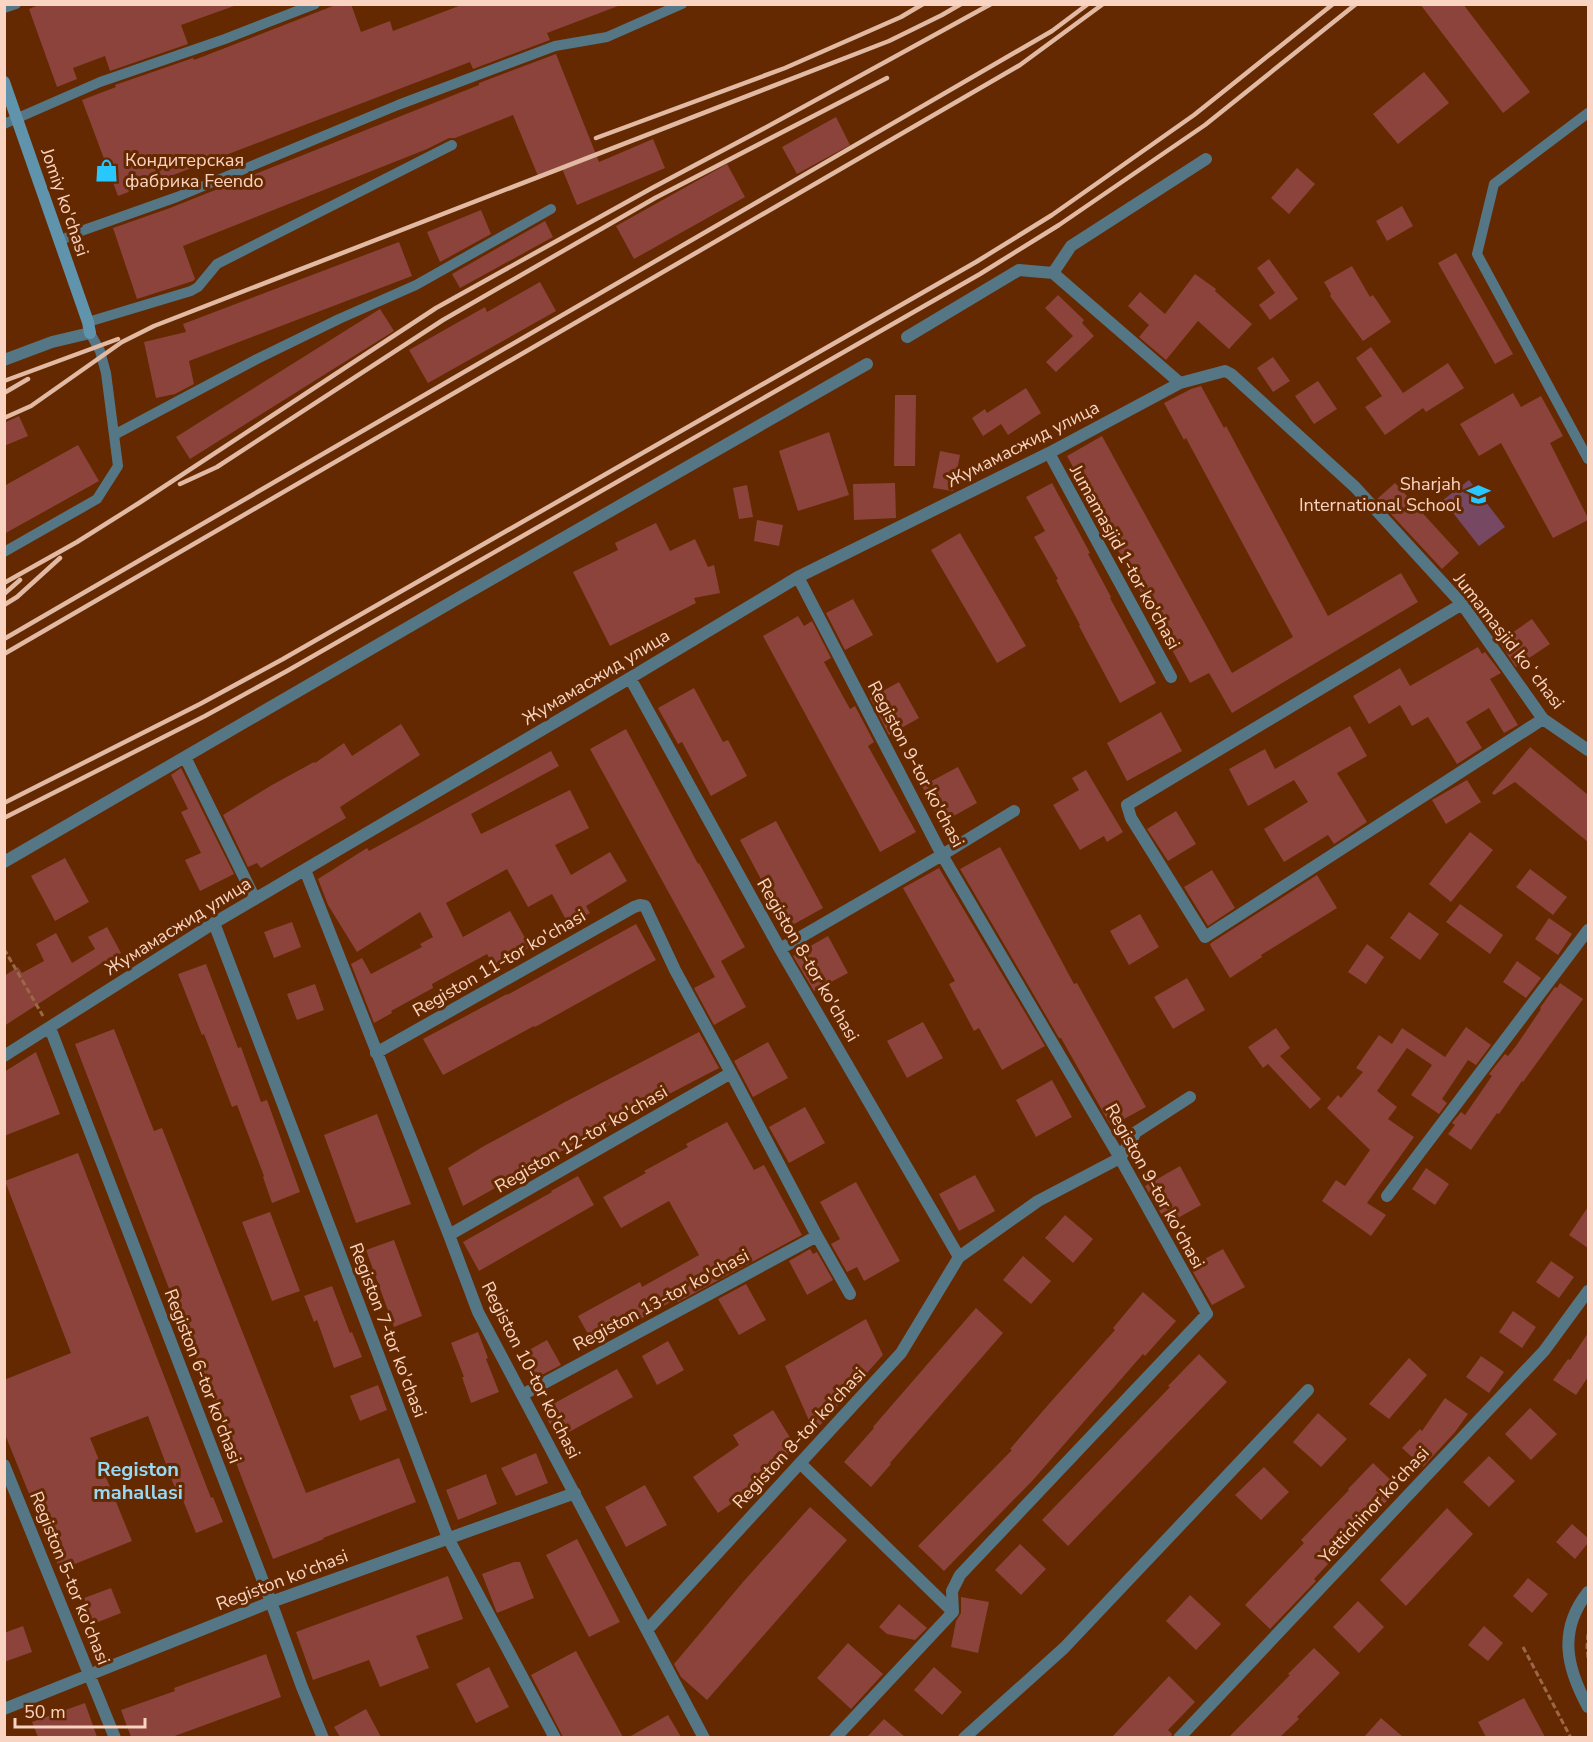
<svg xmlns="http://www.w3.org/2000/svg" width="1593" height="1742" viewBox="0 0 1593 1742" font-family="'Nunito Sans',sans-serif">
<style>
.green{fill:#774861}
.building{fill:#8b433b}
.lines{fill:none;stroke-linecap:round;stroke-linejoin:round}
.path{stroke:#9b6847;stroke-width:3;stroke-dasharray:6 3;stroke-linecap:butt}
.lane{stroke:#557684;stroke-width:10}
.street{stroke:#557684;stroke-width:12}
.secondary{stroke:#5f94ac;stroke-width:12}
.rail{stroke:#e2b9a3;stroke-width:4.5}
.labels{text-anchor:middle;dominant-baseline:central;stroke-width:6;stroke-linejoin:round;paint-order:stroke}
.poi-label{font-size:18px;fill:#fad4c2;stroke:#642900;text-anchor:start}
.street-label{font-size:18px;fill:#fad4c2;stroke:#642900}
.neighbourhood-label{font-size:20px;font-weight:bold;fill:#95d9f7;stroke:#642900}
</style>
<rect width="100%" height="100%" fill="#642900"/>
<path class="green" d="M1469,480L1505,527L1479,546L1443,500Z"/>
<path class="building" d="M41,4H233L234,6L181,25L188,44L110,71L105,56L73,68L77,79L57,87L29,9Z
M338,4H351L361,32L390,21L393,31L464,4H618V6L547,33L550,40L473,69L470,62L118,196L82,100L116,87L115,85L193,58L194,60Z
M1420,4H1463L1530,92L1503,113Z
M556,54L599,162L653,139L665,168L577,205L561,166L538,176L513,115L455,138H449L427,149L183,246L195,279L193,281L137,299L113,228L170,208L479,85V83Z
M1424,72L1449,103L1398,144L1373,114Z
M836,117L850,145L797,174L782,147Z
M727,164L745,197L634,259L616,226Z
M1297,168L1315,184L1289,214L1271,198Z
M1402,206L1413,226L1387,241L1376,221Z
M481,210L491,234L440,262L427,232Z
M545,221L553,237L460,288L452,274Z
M399,242L412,276L189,361L194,384L175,394L156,398L144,342L186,332L183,324Z
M1456,253L1513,354L1495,364L1438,263Z
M1269,259L1298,299L1270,320L1259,305L1275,293L1257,268Z
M1352,266L1370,297L1373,295L1391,322L1363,341L1330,296L1331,294L1324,282Z
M1195,274L1216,289L1215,291L1252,324L1229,349L1198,321L1166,360L1139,337L1149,325L1128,306L1140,292L1165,314Z
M540,282L556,311L428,383L409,350L485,307L487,312Z
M1058,295L1084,320L1082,323L1094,336L1056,372L1046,362L1073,336L1045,308Z
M380,309L394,331L190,459L176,437Z
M1371,347L1403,393L1448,363L1464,388L1426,412L1423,408L1385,435L1365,407L1382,396L1356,358Z
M1273,357L1290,381L1273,392L1257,368Z
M1318,381L1337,409L1314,424L1295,396Z
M1201,386L1224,428L1226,426L1328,616L1401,573L1418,602L1232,713L1209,673L1190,683L1067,456L1102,436L1232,673L1293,637L1186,438L1184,440L1164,403L1191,389Z
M1026,388L1041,413L1008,435L1001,424L983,436L972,418L985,409L987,413Z
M1513,393L1521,407L1541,396L1563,436L1550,443L1588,518V520L1553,538L1501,443L1479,456L1460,424Z
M895,395H916L915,466H894Z
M19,416L28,436L4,446V423Z
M829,432L849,495L798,511L779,451Z
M78,445L99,481L4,534V486Z
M940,451L960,455L953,491L933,488Z
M895,483L896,518L854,520L853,484Z
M1052,483L1090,553L1088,554L1111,597L1110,598L1156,683L1120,703L1079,626L1080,625L1056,580L1058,579L1034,537L1045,531L1026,497Z
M1395,483L1459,553L1442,569L1377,499Z
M747,485L753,517L739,519L733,488Z
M757,520L783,525L779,546L754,541Z
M656,523L670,551L695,539L708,567L714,565L720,593L694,598L696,603L610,646L573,572L618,550L615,543Z
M960,533L1026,646L997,663L931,550Z
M853,599L873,635L845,650L826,613Z
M798,616L804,626L812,621L831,658L824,662L850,709L855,706L874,742L868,746L916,832L880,852L763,636Z
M1532,619L1550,644L1516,667L1499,642Z
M1478,647L1482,654L1485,652L1501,673L1490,679L1518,725L1504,733L1489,708L1466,722L1482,748L1457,764L1428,717L1412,726L1400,705L1369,724L1353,696L1400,668L1410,686Z
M899,682L919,718L889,735L870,698Z
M694,688L723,742L728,740L747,776L711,796L682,742L678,744L658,708Z
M1161,712L1182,751L1127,781L1107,743Z
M401,724L420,755L340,807L346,818L261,868L257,863L248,867L223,815L272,785L314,762L315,763L344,743L352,756Z
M1350,726L1367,756L1337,773L1367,822L1334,844L1328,835L1284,862L1264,829L1308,802L1294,780L1248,806L1229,769L1265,749L1275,769Z
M626,729L698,864L699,863L745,947L721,961L746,1007L714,1025L694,988L715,977L590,749Z
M1530,747L1588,795V842L1515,782L1494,795L1492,793Z
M551,751L559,766L471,814L481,834L570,790L589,828L555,845L571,875L610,852L627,881L586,906L590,913L569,925L552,894L528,907L507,869L446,903L463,937L510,911L530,947L494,967L487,954L432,984L433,988L391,1011L392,1013L374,1023L351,964L362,958L371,974L422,947L420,944L433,937L420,912L357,952L328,905L318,879L367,848L369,851Z
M958,767L977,803L941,823L922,786Z
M181,768L234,874L200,891L185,860L201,853L181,812L188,809L171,775Z
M1086,770L1123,832L1107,842L1104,836L1080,850L1053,805L1079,790L1072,778Z
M1467,780L1481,802L1446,824L1432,800Z
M1176,811L1196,844L1168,861L1147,829Z
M776,821L823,908L787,928L740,840Z
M1470,832L1493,850L1451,902L1429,884Z
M1000,847L1074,984L1077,983L1146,1107L1111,1126L1061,1038H1059L960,869Z
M65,858L89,902L55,921L31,876Z
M939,868L1045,1046L1002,1070L979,1028L974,1031L949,984L955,981L903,888Z
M1530,869L1567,897L1553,915L1516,887Z
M1212,870L1235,908L1208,926L1184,887Z
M1317,875L1337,908L1261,955L1262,957L1230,978L1210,945L1211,943Z
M1460,904L1503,935L1490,954L1446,922Z
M1409,912L1439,934L1420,960L1390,938Z
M1140,914L1159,947L1129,965L1110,931Z
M1549,918L1572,934L1558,955L1535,939Z
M292,922L301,947L274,958L264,932Z
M636,924L656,960L535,1027L534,1026L443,1075L423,1039L507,994V995Z
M107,927L121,953L100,964L4,1026V976L18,967L22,973L44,961L36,944L56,933L72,963L95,949L88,937Z
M828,936L848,973L814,991L793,956Z
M1367,944L1384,957L1366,984L1348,972Z
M1517,961L1541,978L1526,998L1503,982Z
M206,964L238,1048L241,1047L261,1102L267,1100L300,1192L272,1203L263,1177L264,1176L237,1105L232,1107L204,1034L202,1035L178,974Z
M1187,978L1205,1010L1173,1029L1154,997Z
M1560,983L1583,999L1523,1082L1522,1081L1499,1114L1497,1113L1471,1150L1448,1134L1455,1125L1452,1123L1461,1112L1465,1115L1492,1076L1489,1074L1505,1054L1508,1056L1516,1046L1541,1009L1540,1008L1555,987L1557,988Z
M315,984L324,1010L297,1020L287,994Z
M923,1022L943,1058L907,1078L887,1041Z
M1466,1027L1491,1045L1476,1065L1468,1060L1442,1099L1447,1103L1439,1114L1411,1095L1432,1065L1407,1048L1377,1091L1397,1107L1388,1119L1414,1137L1367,1203L1386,1215L1371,1236L1322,1201L1336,1180L1345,1186L1370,1150L1327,1108L1338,1095L1341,1098L1363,1072L1356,1068L1379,1035L1392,1044L1402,1028L1445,1057Z
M1276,1028L1290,1048L1280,1056L1321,1099L1310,1109L1268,1064L1263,1068L1248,1047Z
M114,1029L154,1131L162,1128L306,1493L399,1458L416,1502L323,1538L324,1539L273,1559L75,1044Z
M699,1032L719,1068L592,1134L463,1206L448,1168L484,1146L565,1102Z
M768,1042L788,1078L753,1097L734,1061Z
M36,1052L60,1114L4,1136V1072Z
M1052,1080L1072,1117L1036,1137L1016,1100Z
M805,1107L825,1143L789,1163L769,1127Z
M377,1114L411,1204L356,1223L324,1135Z
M727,1122L754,1170L764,1165L802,1235L678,1302L676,1299L594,1345L578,1316L640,1282L642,1287L699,1255L669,1201L621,1228L603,1197L646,1173L644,1171L688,1147L686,1144Z
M78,1153L211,1498L213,1497L223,1522L196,1533L179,1490L176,1491L148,1416L90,1438L132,1541L60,1570L4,1432V1380L71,1353L5,1181Z
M1180,1166L1201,1205L1167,1224L1145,1186Z
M1426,1168L1449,1184L1435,1205L1412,1189Z
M975,1175L995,1211L959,1231L939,1194Z
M578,1176L594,1205L479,1271L463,1242L552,1192L551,1191Z
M856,1182L900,1261L864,1281L857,1267L847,1272L831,1244L840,1239L820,1202Z
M1588,1207V1248L1569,1235Z
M270,1212L300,1291L272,1301L242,1222Z
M1065,1215L1093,1239L1073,1263L1045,1238Z
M394,1240L422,1316L394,1327L366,1250Z
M810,1249L813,1254L817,1252L833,1280L807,1295L789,1261Z
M1223,1249L1245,1287L1212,1305L1190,1267Z
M1023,1256L1051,1281L1031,1304L1003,1280Z
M1551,1261L1574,1277L1559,1298L1536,1282Z
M746,1284L766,1320L739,1335L718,1299Z
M332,1286L350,1333L352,1332L362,1357L334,1368L317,1320L314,1322L304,1296Z
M1143,1292L1176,1321L1145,1356L1143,1354L1033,1480L944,1571L918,1546L1012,1450L1010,1449L1048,1405L1115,1330L1113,1328Z
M976,1308L1003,1333L890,1463L891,1464L871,1487L844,1462L874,1428L873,1427Z
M1513,1311L1536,1327L1522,1348L1499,1332Z
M866,1319L883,1355L814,1432L785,1366Z
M478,1332L488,1358L486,1359L499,1392L471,1403L462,1377H464L451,1343Z
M1588,1333V1377L1576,1395L1553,1380L1568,1359L1570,1360Z
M547,1340L561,1365L534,1379L520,1355Z
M668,1341L684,1370L657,1385L642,1356Z
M1199,1354L1227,1382L1068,1546L1042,1520L1170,1387L1168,1386Z
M1481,1356L1504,1372L1489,1393L1466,1377Z
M1409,1358L1427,1375L1389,1419L1369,1404Z
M617,1369L633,1397L558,1438L542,1410Z
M378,1385L387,1410L360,1421L350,1396Z
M1445,1398L1468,1414L1455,1432L1423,1467L1402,1448L1420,1429L1422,1431Z
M1530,1408L1557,1434L1531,1460L1505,1434Z
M773,1410L797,1449L754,1476L760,1484L718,1513L693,1477L739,1445L733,1435Z
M1318,1413L1347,1439L1321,1467L1293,1442Z
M536,1453L548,1483L516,1496L501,1468Z
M1489,1456L1515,1481L1489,1507L1463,1482Z
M1373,1463L1399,1488L1314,1579L1316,1581L1270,1629L1245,1605L1304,1543L1301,1540L1349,1490L1348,1489Z
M1264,1467L1289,1492L1261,1520L1235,1495Z
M486,1474L497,1504L458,1520L446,1490Z
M645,1485L667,1525L626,1547L605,1507Z
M810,1507L847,1540L707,1700L681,1677L674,1664L743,1582Z
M1447,1508L1473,1534L1406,1606L1380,1580Z
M1572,1524L1588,1538V1543L1575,1559L1556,1542Z
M577,1539L620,1622L589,1637L546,1555Z
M1020,1544L1046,1569L1021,1595L995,1570Z
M514,1562H520L534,1598L497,1613L482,1574Z
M448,1576L463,1619L416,1636L429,1668L380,1687L369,1660L313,1680L296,1632Z
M1528,1578L1548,1594L1532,1613L1513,1596Z
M111,1588L121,1613L93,1624L84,1598Z
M1190,1595L1221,1624L1196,1650L1166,1621Z
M961,1597L989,1602L978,1653L951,1647L956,1621L961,1613Z
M1358,1601L1384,1627L1359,1653L1333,1627Z
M899,1604L927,1628L915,1640L887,1634L879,1627Z
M23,1626L32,1652L4,1662V1633Z
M1484,1626L1503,1643L1488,1661L1468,1645Z
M848,1643L883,1674L851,1709L817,1678Z
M1314,1648L1340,1673L1297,1717L1299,1719L1280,1737H1229L1290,1675L1288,1674Z
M576,1651L601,1697L623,1737H563L531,1675Z
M266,1654L281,1697L172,1737H131L121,1710L175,1691L174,1688Z
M489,1667L509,1707L476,1723L456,1684Z
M934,1667L962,1692L942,1715L914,1690Z
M1169,1676L1195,1702L1168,1730L1172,1734L1171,1737H1112Z
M1524,1698L1545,1737H1486L1478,1722Z
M85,1703L97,1737H38L32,1722Z
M366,1709L381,1737H340L334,1727Z
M668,1715L681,1737H629Z
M1381,1718L1403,1737H1364Z
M884,1719L905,1737H867Z"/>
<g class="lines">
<path class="path" d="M4,949L43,1016
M1588,1634L1587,1647L1588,1658
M1523,1647L1571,1738"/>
<path class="lane" d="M4,8L16,4
M1588,113L1494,184L1477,254L1588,459
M4,124L100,82L225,39L315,4
M59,241L84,230L177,197L398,105L555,46L607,37L682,4
M88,322L191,291L198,287L217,264L452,145
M114,435L257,359L339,319L416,285L551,209
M4,552L97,499L118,466L106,373L100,351L90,333"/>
<path class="street" d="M1053,273L1071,246L1206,159
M907,337L1019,270L1053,273L1180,383
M4,360L52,342L90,333
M1049,453L1171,677
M798,577L942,855L1120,1158L1207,1314L960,1575L952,1591L953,1612L835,1738
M1462,604L1127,805L1131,818L1205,937L1543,719
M630,678L780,949L959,1257
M185,757L255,899
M4,862L462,596L867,364
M305,870L449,1235L478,1312L704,1738
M214,923L448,1538L555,1738
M780,949L942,855L1014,811
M50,1028L271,1602L302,1687L323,1738
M376,1053L634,907L640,905L645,906L675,970L731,1073L817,1236L850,1294
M4,1056L214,923L630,678L798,577L1049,453L1180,383L1225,371L1231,374L1355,487L1462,604L1543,719L1588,750
M1120,1158L1136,1132L1190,1097
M1387,1196L1588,930
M449,1235L731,1073
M522,1395L817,1236
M800,1463L953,1612
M4,1465L115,1738
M1588,1592C1558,1630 1566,1667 1588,1707
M648,1629L901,1353L959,1257L1038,1201L1120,1158
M4,1709L271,1602L575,1493
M964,1738L1064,1648L1308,1390
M1179,1738L1544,1351L1588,1291"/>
<path class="secondary" d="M4,82L88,322L90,333"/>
<path class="rail" d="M596,138L785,68L901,17L923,4
M4,381L118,339
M4,393L28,379
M4,418L31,406L122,342L154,326L889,41L942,15L961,4
M180,484L217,467L443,320L655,198L887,78
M4,583L77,542L139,503L436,308L652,188L761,130L991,4
M4,594L20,580
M4,605L17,597L60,558
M4,639L1052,31L1088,4
M4,654L1020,65L1103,4
M4,803L200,704L283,659L976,262L1052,215L1194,115L1333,4
M4,818L205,716L287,671L980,274L1059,225L1205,125L1356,4"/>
</g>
<defs>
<symbol id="shop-bare" viewBox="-9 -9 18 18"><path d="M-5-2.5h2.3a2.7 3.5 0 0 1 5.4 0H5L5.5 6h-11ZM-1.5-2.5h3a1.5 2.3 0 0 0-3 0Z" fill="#28c8ff" stroke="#642900" stroke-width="2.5" paint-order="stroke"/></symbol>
<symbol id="school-bare" viewBox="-9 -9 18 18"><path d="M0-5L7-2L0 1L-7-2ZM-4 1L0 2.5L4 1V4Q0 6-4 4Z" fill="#28c8ff" stroke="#642900" stroke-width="2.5" paint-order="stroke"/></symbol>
</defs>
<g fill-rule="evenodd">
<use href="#shop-bare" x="90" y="154" width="33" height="33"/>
<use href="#school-bare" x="1462" y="478" width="33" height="33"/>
</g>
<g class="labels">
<g class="poi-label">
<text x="125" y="160">Кондитерская<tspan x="125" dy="21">фабрика Feendo</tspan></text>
<text x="1461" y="484" text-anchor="end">Sharjah<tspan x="1461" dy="21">International School</tspan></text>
</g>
<g class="street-label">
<text transform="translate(65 202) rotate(71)">Jomiy ko'chasi</text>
<text transform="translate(1023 444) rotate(-27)">Жумамасжид улица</text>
<text transform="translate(1125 557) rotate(61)">Jumamasjid 1-tor ko'chasi</text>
<text transform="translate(1509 641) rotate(52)">Jumamasjid koʻchasi</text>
<text transform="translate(596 677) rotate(-31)">Жумамасжид улица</text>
<text transform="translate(916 764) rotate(62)">Registon 9-tor ko'chasi</text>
<text transform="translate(178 926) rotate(-32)">Жумамасжид улица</text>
<text transform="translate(808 960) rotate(60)">Registon 8-tor ko'chasi</text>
<text transform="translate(499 963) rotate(-30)">Registon 11-tor ko'chasi</text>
<text transform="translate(581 1139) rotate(-30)">Registon 12-tor ko'chasi</text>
<text transform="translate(1155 1186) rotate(61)">Registon 9-tor ko'chasi</text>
<text transform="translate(661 1300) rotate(-28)">Registon 13-tor ko'chasi</text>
<text transform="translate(388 1330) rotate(69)">Registon 7-tor ko'chasi</text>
<text transform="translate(531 1370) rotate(63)">Registon 10-tor ko'chasi</text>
<text transform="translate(203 1376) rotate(69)">Registon 6-tor ko'chasi</text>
<text transform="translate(799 1438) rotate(-47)">Registon 8-tor ko'chasi</text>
<text transform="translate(1374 1505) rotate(-47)">Yettichinor ko‘chasi</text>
<text transform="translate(70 1578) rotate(68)">Registon 5-tor ko'chasi</text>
<text transform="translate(282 1580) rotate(-21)">Registon ko'chasi</text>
</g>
<g class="neighbourhood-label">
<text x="138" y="1469">Registon<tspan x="138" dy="23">mahallasi</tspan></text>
</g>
</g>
<rect width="1593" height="1742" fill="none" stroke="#fad4c2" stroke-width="12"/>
<path d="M15 1718v9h130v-9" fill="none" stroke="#fad4c2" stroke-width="3"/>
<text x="24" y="1718" font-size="18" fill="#fad4c2" stroke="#642900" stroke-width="4.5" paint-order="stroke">50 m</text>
</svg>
